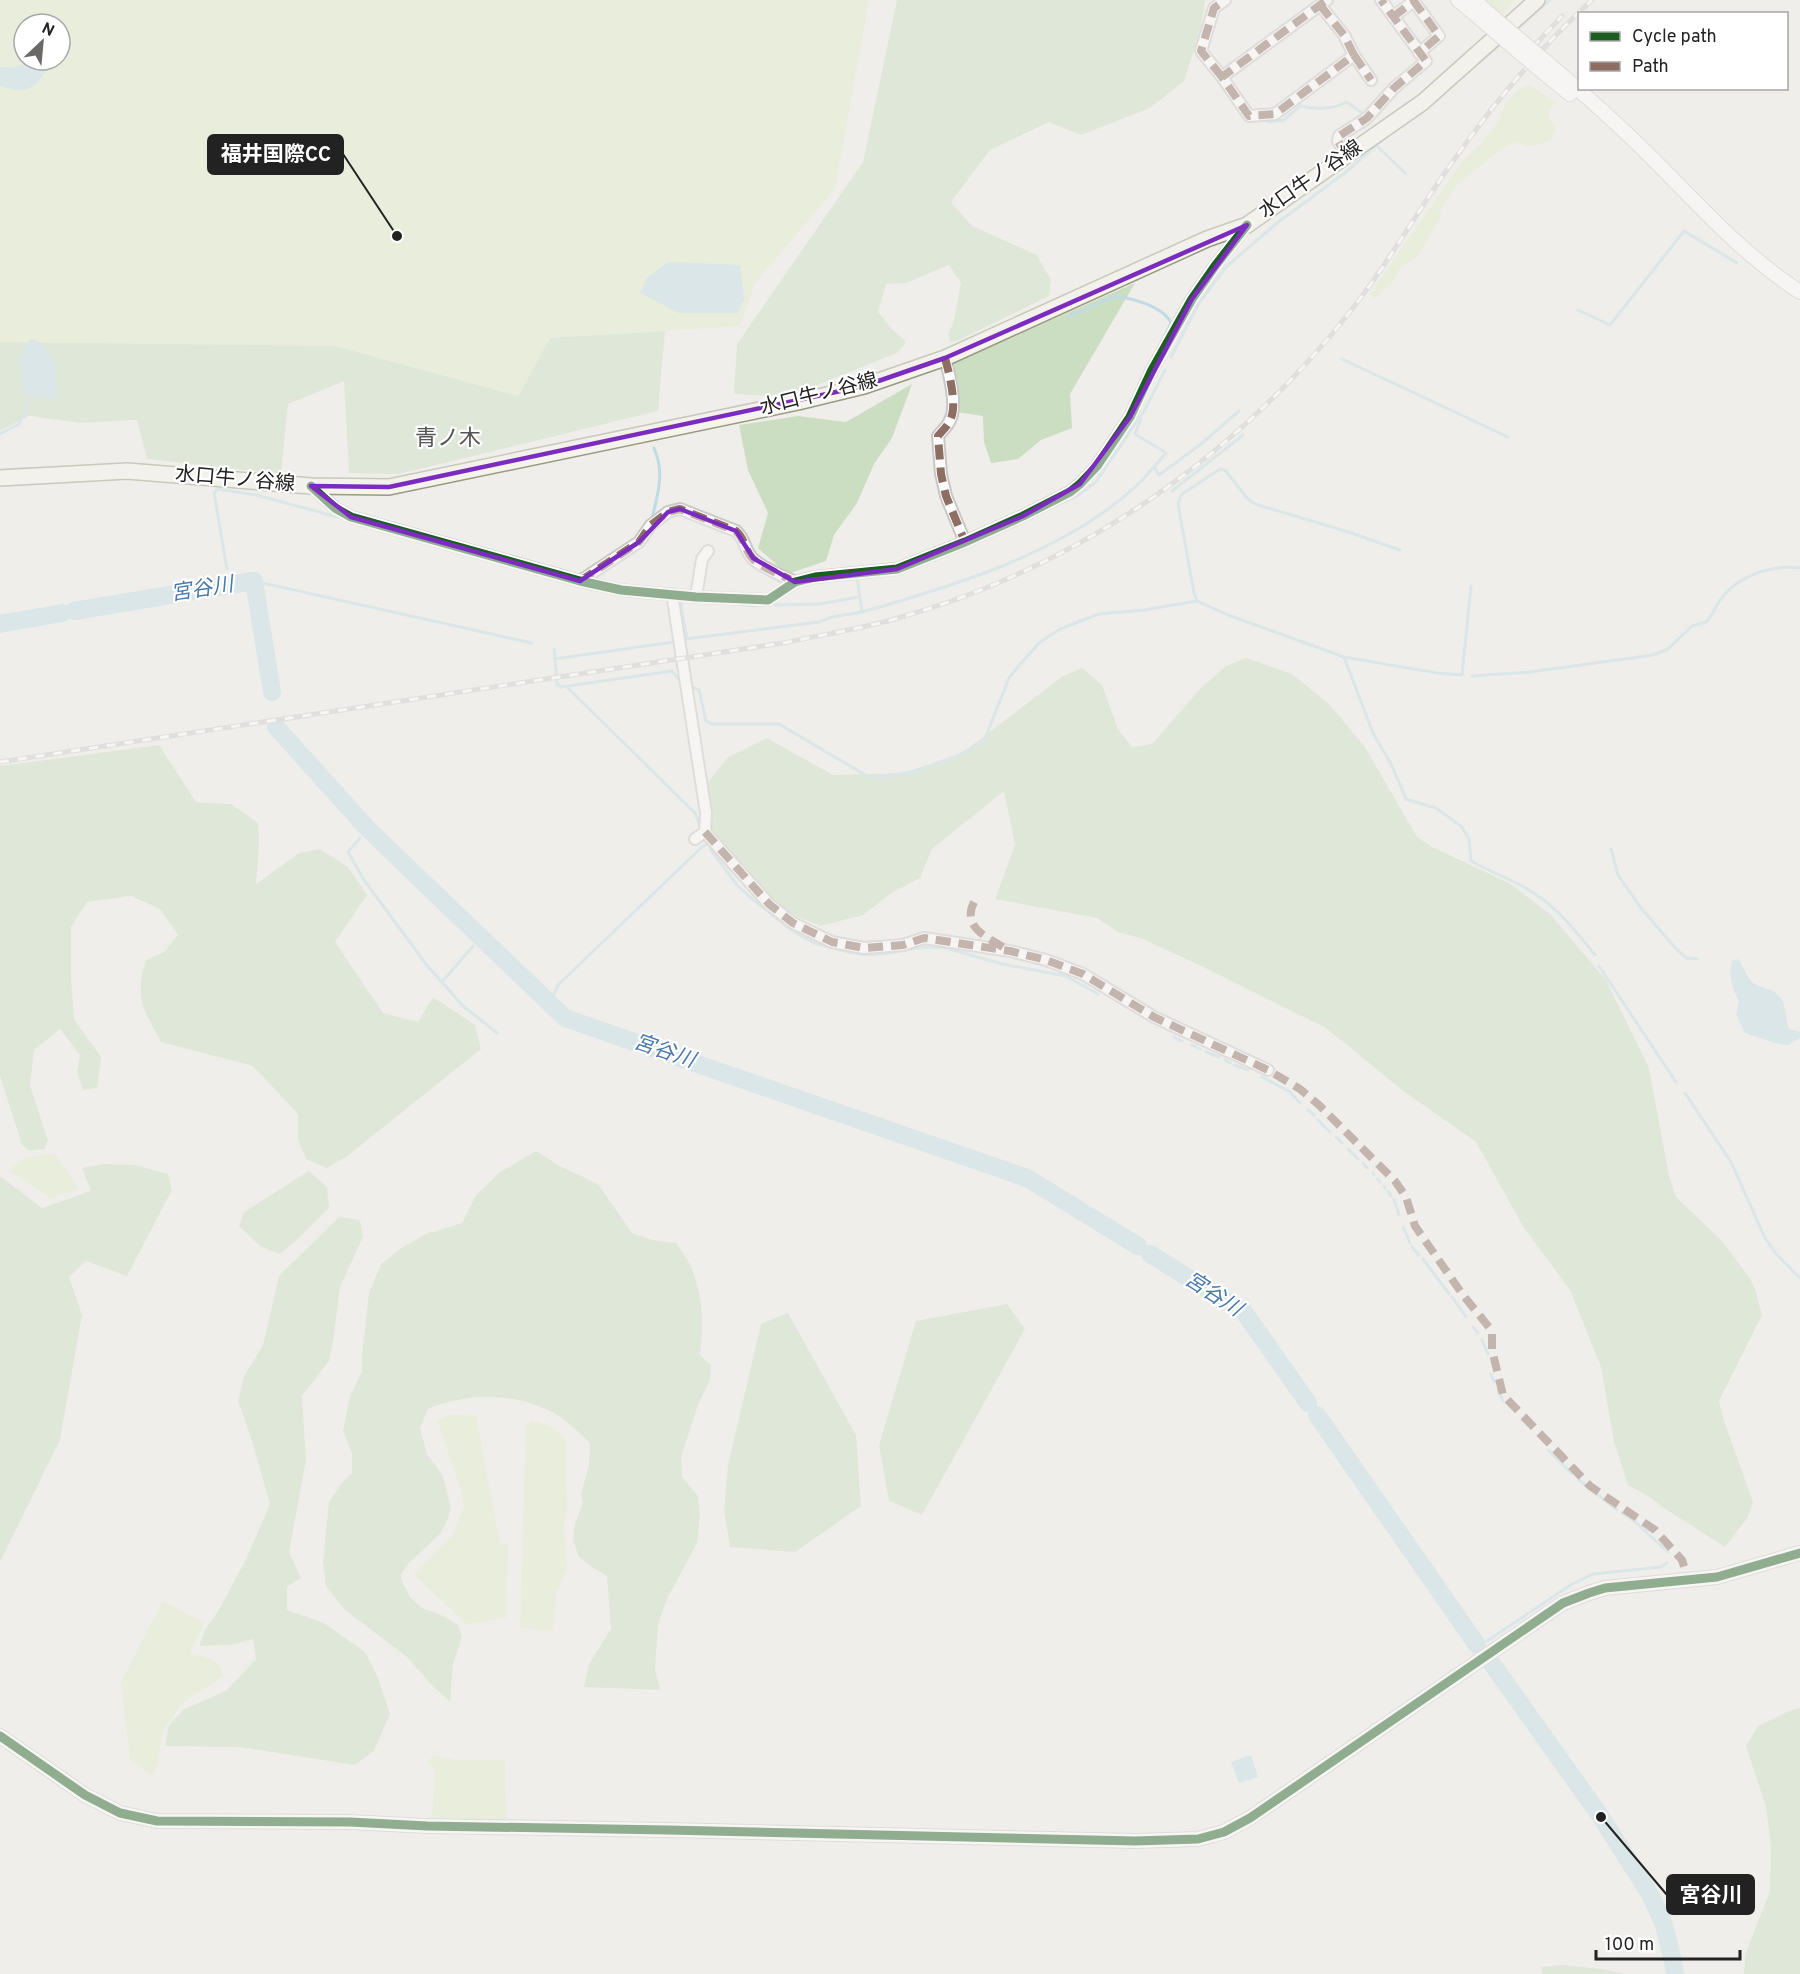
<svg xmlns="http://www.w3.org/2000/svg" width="1800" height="1974" viewBox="0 0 1800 1974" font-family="Overpass,'Noto Sans JP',sans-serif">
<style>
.grass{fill:#ddeccb;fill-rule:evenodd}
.forest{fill:#cbdec1}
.water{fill:#bfdbe3}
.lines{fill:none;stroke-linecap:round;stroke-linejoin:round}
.stream{stroke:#bfdbe3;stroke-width:3}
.river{stroke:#bfdbe3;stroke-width:18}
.minor-casing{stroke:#c9c8c7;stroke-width:14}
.tertiary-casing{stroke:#c9c8c7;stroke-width:16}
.secondary-casing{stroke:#999a82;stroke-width:18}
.minor{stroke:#fdfcfc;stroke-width:10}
.tertiary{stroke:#fdfcfc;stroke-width:14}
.secondary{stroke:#f4f4ed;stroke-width:15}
.rail-casing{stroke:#ccc;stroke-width:5}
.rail{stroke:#fff;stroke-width:3;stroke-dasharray:9;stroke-linecap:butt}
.tertiary-bridge-casing{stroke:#c9c8c7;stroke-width:16;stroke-linecap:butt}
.tertiary-bridge{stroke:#fdfcfc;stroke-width:14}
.quiet{stroke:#8d6e63;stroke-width:8;stroke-dasharray:15 8;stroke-linecap:butt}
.cycleway-casing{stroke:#fff;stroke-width:13}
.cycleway{stroke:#1b5e20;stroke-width:9}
.marked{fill:none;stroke:#7b2cbf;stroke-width:4.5;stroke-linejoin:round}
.labels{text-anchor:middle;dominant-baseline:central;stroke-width:4.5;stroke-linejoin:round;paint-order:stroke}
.street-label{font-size:20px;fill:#222;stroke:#fff}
.water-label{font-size:21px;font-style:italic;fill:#4a7aab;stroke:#fff}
.quarter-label{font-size:22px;fill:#555;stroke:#fff}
.leader{fill:none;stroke:#222;stroke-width:2}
.callout-dot{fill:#222;stroke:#fff;stroke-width:2}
.callout{fill:#222;stroke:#222;stroke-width:2}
.callout-label{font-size:21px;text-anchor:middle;font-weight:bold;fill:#fff}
</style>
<rect width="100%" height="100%" fill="#f0eeeb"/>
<path class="grass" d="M0,0H869L835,189L755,283L740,326L550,338L518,396L335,346L0,342ZM24,24H60V60H24Z
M1478,0H1513L1514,1L1504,13L1489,10Z
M1530,85L1556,102L1548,112L1549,118L1556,128L1550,141C1537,146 1528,149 1515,141L1500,150L1457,185L1440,211L1441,218L1417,256L1400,268L1392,283L1374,299L1371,295L1377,283L1465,158L1482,143L1500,119L1505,103L1519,89Z
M55,1154L79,1188L51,1198L9,1171L25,1157Z
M451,1414L476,1416L500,1545H508L506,1618L466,1624L414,1574L454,1533L464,1506L460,1487L437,1420Z
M531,1420L552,1427L566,1439V1487L568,1504L564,1524L567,1568L556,1594L553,1630L520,1628L526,1426Z
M163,1601L204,1623L190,1654L205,1657L220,1665L223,1676L182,1703L163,1731L158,1762L152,1776L130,1760L121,1682Z
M434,1755L456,1760H505L506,1820L432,1818L435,1770L427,1762Z"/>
<path class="forest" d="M897,0H1205L1201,29L1184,81L1150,108L1081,135L1049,122L990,150L951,202L972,226L1037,255L1051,280L1049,296L959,340L950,342L948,334L954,321L961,283L949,265L906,283L886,284L878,312L891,328L906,342L897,353L815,386L769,396L734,394L737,344L863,162Z
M1135,283L1070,394L1072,428L1041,440L1018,459L991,463L984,442L983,416L957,412L949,363L1013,337Z
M665,331L658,411L399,474L349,473L344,381L288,404L281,474L147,459L137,420L81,423L29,416L0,431V342L335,346L518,396L550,338Z
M912,384L892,438L874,464L857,503L834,535L826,561L787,574L758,548L768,513L748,470L739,425L798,416L846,422Z
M1246,658L1292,674L1330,705L1365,747L1417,837L1432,847L1509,883L1550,914L1606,980L1649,1068L1669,1176L1676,1197L1721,1240L1750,1278L1756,1292L1762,1315L1719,1401L1724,1421L1753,1502L1748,1517L1725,1547L1667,1510L1648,1496L1628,1485L1614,1442L1601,1367L1570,1290L1524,1228L1476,1142L1402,1090L1326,1028L1201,966L1143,939L1118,932L1097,918L995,899L1015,845L1004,791L932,849L920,878L890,894L863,915L821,926L782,911L741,868L712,831L703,788L728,757L767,738L833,775L914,773L962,753L1063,676L1082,668L1102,685L1118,729L1132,747L1152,744L1200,689L1226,666Z
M159,745L196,802L231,804L258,823L259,845L256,884L299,853L320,849L348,867L367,895L335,942L383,1013L418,1022L433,997L475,1025L481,1049L346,1157L327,1168L306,1159L298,1140V1114L253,1066L161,1042C143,1007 134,1000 146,960L164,952L178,935L160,909L131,896L87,902L71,927V977L74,1019L101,1057L97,1088L83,1090L77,1072L80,1055L60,1029L34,1050L30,1085L48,1141L44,1149L29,1151L22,1145L0,1076V766Z
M536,1151L558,1165L598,1184L632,1233L652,1240L676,1243C681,1251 688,1259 691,1267C703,1295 704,1325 700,1355L711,1365L710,1380L698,1405L681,1457L682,1477L698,1496L700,1516L697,1543L667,1599L658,1624L655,1668L660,1690L584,1687L589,1664L611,1629L607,1576L590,1566L579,1557L573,1540L575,1523L583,1503L581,1494L589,1465L590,1443C582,1436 574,1427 566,1421C528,1393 471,1390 428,1409L420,1428L427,1454L443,1476L451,1508L447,1521L440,1534L409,1563L401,1574V1579L410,1597L422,1608L441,1615L458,1625L462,1637L453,1664L450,1702L431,1684L407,1657L345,1610L326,1586L323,1561L329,1502L341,1484L352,1473V1453L343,1431L350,1396L362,1371V1356L369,1293L381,1264L400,1249L426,1234L462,1223L476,1195L500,1172Z
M104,1164L135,1165L168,1174L172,1190L127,1276L86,1261L69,1277L82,1315L60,1440L0,1562V1176L42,1208L91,1191L82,1168Z
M309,1171L327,1187L329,1208L300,1237L280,1254L261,1247L239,1226L244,1212Z
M339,1217L360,1220L363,1237L340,1287L334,1336L329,1361L302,1396L306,1460L289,1552L301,1578L287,1587V1610L324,1623L365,1652L378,1678L390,1714L374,1751L355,1765L239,1747L165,1746L169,1725L184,1709L226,1691L256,1659L253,1639L231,1645L199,1646L205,1630L220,1608L246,1559L270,1504L251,1438L238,1401L244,1376L263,1345L279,1276Z
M1007,1304L1025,1329L922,1515L889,1501L879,1445L916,1321Z
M788,1313L856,1435L861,1506L795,1552L730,1547L724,1510L728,1465L761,1324Z
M1800,1708V1974H1744L1745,1955L1770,1891L1771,1848L1766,1807L1746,1746L1758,1726L1789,1711Z
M1561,1965L1602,1969L1625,1974H1542L1541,1967Z"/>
<path class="water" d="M40,60H52C39,85 28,98 0,85V67L12,68Z
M668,262L740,265L744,300L737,313H679L640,293L647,278Z
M30,339L36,340C60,358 55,368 57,395L24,394L20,357Z
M1736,959L1739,960C1743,966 1746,975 1751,981C1759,989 1773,987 1780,997C1787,1006 1785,1018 1789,1029L1800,1032V1038L1789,1045L1775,1043L1745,1033L1736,1014L1739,1001C1732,989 1728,973 1732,961Z
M1251,1755L1258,1777L1239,1783L1231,1762Z"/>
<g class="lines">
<path class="stream" d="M1515,31L1550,0
M1463,76L1502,43
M1268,122L1284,120L1300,106C1317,109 1331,110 1347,102L1362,113
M1377,146L1405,173
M1578,310L1610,325L1684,231L1737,263
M1068,317L1113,297C1129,296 1164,307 1171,323L1164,338
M1171,357L1199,303L1226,267L1277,223L1346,172L1387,136
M1342,359L1508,437
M0,434L19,424L30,399L57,398
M140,465L203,470
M1154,466L1159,475L1201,444L1239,411
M0,470L62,467
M1172,491L1243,435
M1038,514L1077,496L1096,482L1144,411L1165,370
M652,519C658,492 665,474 654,448
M227,569L214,493L217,489L256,495L345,519
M254,581L532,643
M686,600H683L681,605L687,639
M1197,601L1194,593L1178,504L1181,495L1220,469L1225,470L1247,498L1255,504L1348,532L1400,550
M726,603L755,606
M775,605L819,604L859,597
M862,612C954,586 1063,553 1135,487C1146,477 1156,464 1166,453L1135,434L1141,419
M686,639L819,622L832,617L862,612L857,577H860
M554,649L557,684L561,687L672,671L681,682
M1344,657L1373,733L1391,764L1406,799L1436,808L1461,826L1469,839L1471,861C1490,872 1511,879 1529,890C1556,906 1576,931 1595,955
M554,659L674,642
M1472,676L1530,672L1653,655L1668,649L1692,626L1706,622C1714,614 1717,602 1725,594C1744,573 1773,565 1800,568
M690,686L699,690L706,721L712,724H779L872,779L915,771L957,756L984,741L1009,678L1022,662L1039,643L1060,629L1099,614L1144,610L1197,601L1228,615L1344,657L1437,673L1462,675L1471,586
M567,687L695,813L701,827
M360,838L348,852L364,880L426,964L462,1005L497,1033
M1611,849L1618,875L1641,908L1677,950L1687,958L1697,959
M1599,966L1676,1082
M442,982L473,946
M549,1003L559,984L703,846L712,842L710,847L711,850L737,885L750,897L793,931L814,943L849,952L869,955L889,953L916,948L942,947L1002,964L1066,976L1098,994
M1174,1037L1182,1041
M1192,1045L1200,1049
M1206,1052L1219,1057
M1225,1060L1230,1063
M1234,1065L1248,1070
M1262,1077L1290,1092L1300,1103
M1685,1093L1731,1162L1765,1238L1777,1255L1800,1278
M1308,1110L1314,1115
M1318,1120L1330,1132
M1336,1137L1342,1143
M1348,1149L1358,1159
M1363,1163L1367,1168
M1373,1173L1374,1175
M1377,1179L1380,1182
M1384,1186L1385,1188
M1388,1191L1391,1196
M1394,1200L1399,1215
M1403,1227L1410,1243
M1412,1247L1419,1255
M1423,1259L1449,1294
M1452,1297L1466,1317
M1473,1327L1478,1333
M1482,1340L1488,1354
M1491,1374L1494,1382
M1498,1390L1503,1401
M1523,1420L1529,1426
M1548,1450L1572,1474
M1579,1480L1617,1510
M1622,1513L1634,1521L1668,1552
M1487,1641L1572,1584L1593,1574L1661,1567L1667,1563"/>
<path class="river" d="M74,611L254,581L272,692
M0,624L62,613
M276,727L369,830L565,1018L1027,1178L1138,1246
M1150,1254L1244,1312L1308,1403
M1317,1415L1477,1645
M1490,1661L1601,1817L1651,1896L1664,1925L1673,1961L1675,1974"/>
<defs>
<path id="minor" d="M1413,0L1439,36L1419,53
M1320,5L1344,35L1354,55L1275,114L1249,116L1222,77L1320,5L1327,0
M1393,17L1414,1
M1354,55L1371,80
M1222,77L1201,51L1214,8L1225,0
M1346,155L1338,141L1339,136L1367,118L1394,88L1426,61L1381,0
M945,358C949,373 958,406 950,420C948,426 942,431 938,436L941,474L946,496L965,542
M311,486L335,508L351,517L580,581L621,590L696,597L768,600L795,582L815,577L897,569L965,542L1023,516L1070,492L1080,484L1097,466L1130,417L1152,370L1192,299L1215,266L1247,225
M580,581L639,542L651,525L668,512L680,509L736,531C746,540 744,550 753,559C764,569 782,575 795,582
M672,594L706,813L705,832L769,904L793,923L832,942L864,948L903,945L924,938L1010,951L1046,960L1083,974L1154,1017L1268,1070
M696,597L702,559L708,551
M695,839L705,832"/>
<path id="tertiary" d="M1458,0L1490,27
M1474,0L1495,19
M1544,60C1582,92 1619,125 1653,159C1702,208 1742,254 1800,292
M1538,68L1570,94
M0,1736L85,1795L120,1813L157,1821L350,1822L427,1826L668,1830L1135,1841L1198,1839L1224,1832L1250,1818L1563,1603L1589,1593L1605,1588L1717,1577L1800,1553"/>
<path id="secondary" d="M0,478L127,471L311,486L389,487L798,402L864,386L945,358L1207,239L1247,225L1423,102L1537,0"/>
</defs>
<use href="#minor" class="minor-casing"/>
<use href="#tertiary" class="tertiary-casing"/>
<use href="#secondary" class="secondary-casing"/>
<use href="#minor" class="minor"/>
<use href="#tertiary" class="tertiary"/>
<use href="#secondary" class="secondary"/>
<defs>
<path id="rail" d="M1533,47L1562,16
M0,762L783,643C821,635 861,629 898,618C1076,568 1235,458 1349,313C1386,267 1415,215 1449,167C1491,106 1538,50 1592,0"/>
</defs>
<use href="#rail" class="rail-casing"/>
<use href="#rail" class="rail"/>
<defs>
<path id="tertiary-bridge" d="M1495,19L1544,60
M1490,27L1538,68"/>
</defs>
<use href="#tertiary-bridge" class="tertiary-bridge-casing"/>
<use href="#tertiary-bridge" class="tertiary-bridge"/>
<path class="quiet" d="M1413,0L1439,36L1419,53
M1320,5L1344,35L1354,55L1275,114L1249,116L1222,77L1320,5L1327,0
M1393,17L1414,1
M1354,55L1371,80
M1222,77L1201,51L1214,8L1225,0
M1346,155L1338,141L1339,136L1367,118L1394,88L1426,61L1381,0
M945,358C949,373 958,406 950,420C948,426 942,431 938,436L941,474L946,496L965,542
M580,581L639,542L651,525L668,512L680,509L736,531C746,540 744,550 753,559C764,569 782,575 795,582
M705,832L769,904L793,923L832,942L864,948L903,945L924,938L1010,951L1046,960L1083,974L1154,1017L1268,1070L1300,1089L1319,1105L1395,1181L1406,1197L1415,1226L1463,1295L1492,1331V1350L1503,1395L1590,1486L1655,1530L1682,1560L1688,1579
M974,902C961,929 989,937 1007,950"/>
<defs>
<path id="cycleway" d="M311,486L335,508L351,517L580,581L621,590L696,597L768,600L795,582L815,577L897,569L965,542L1023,516L1070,492L1080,484L1097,466L1130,417L1152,370L1192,299L1215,266L1247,225
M0,1736L85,1795L120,1813L157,1821L350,1822L427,1826L668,1830L1135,1841L1198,1839L1224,1832L1250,1818L1563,1603L1589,1593L1605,1588L1717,1577L1800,1553"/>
</defs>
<use href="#cycleway" class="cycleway-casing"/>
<use href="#cycleway" class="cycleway"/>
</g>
<path d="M0 0H1800V1974H0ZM1247,225L1192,299L1130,417L1080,484L1023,516L897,569L795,582L753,558L736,531L680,509L668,512L639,542L580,581L351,517L311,486L389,487L864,386L945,358Z" fill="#f0eeeb" fill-opacity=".55" fill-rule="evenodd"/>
<path class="marked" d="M1247,225L1192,299L1130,417L1080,484L1023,516L897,569L795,582L753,558L736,531L680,509L668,512L639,542L580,581L351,517L311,486L389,487L864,386L945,358Z"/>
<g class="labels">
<g class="street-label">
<text transform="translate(1311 180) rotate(-35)">水口牛ノ谷線</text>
<text transform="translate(819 395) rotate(-14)">水口牛ノ谷線</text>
<text transform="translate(235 480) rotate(5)">水口牛ノ谷線</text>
</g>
<g class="water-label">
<text transform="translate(202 590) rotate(-9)">宮谷川</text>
<text transform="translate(664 1052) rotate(19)">宮谷川</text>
<text transform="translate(1213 1295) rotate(33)">宮谷川</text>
</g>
<g class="quarter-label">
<text x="448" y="439">青ノ木</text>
</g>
</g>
<path class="leader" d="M397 236L343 154M1601 1817L1667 1895"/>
<g class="callout-dot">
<circle cx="397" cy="236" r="6"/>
<circle cx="1601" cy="1817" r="6"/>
</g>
<g class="callout">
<rect x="208" y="135" width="135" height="39" rx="6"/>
<rect x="1667" y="1875" width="87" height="39" rx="6"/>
</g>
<g class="callout-label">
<text x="276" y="161">福井国際CC</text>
<text x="1711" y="1902">宮谷川</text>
</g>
<rect x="1578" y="12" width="210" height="78" fill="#ffffff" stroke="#a7a7a7" stroke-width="1.5"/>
<rect x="1590" y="32" width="30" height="9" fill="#1b5e20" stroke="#a7a7a7" stroke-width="1.5"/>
<text x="1632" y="42" font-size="18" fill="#222222">Cycle path</text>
<rect x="1590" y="62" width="30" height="9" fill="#8d6e63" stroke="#a7a7a7" stroke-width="1.5"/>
<text x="1632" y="72" font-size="18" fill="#222222">Path</text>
<g transform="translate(42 42) rotate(26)"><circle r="28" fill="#ffffff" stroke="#a7a7a7" stroke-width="1.5"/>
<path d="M0-4.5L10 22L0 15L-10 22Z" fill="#6a6968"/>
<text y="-9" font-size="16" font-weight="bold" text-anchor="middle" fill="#222222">N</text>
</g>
<path d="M1596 1950v9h144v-9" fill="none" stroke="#222222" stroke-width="3"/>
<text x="1605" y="1950" font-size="18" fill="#222222" stroke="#ffffff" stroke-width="4.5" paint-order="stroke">100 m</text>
</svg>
